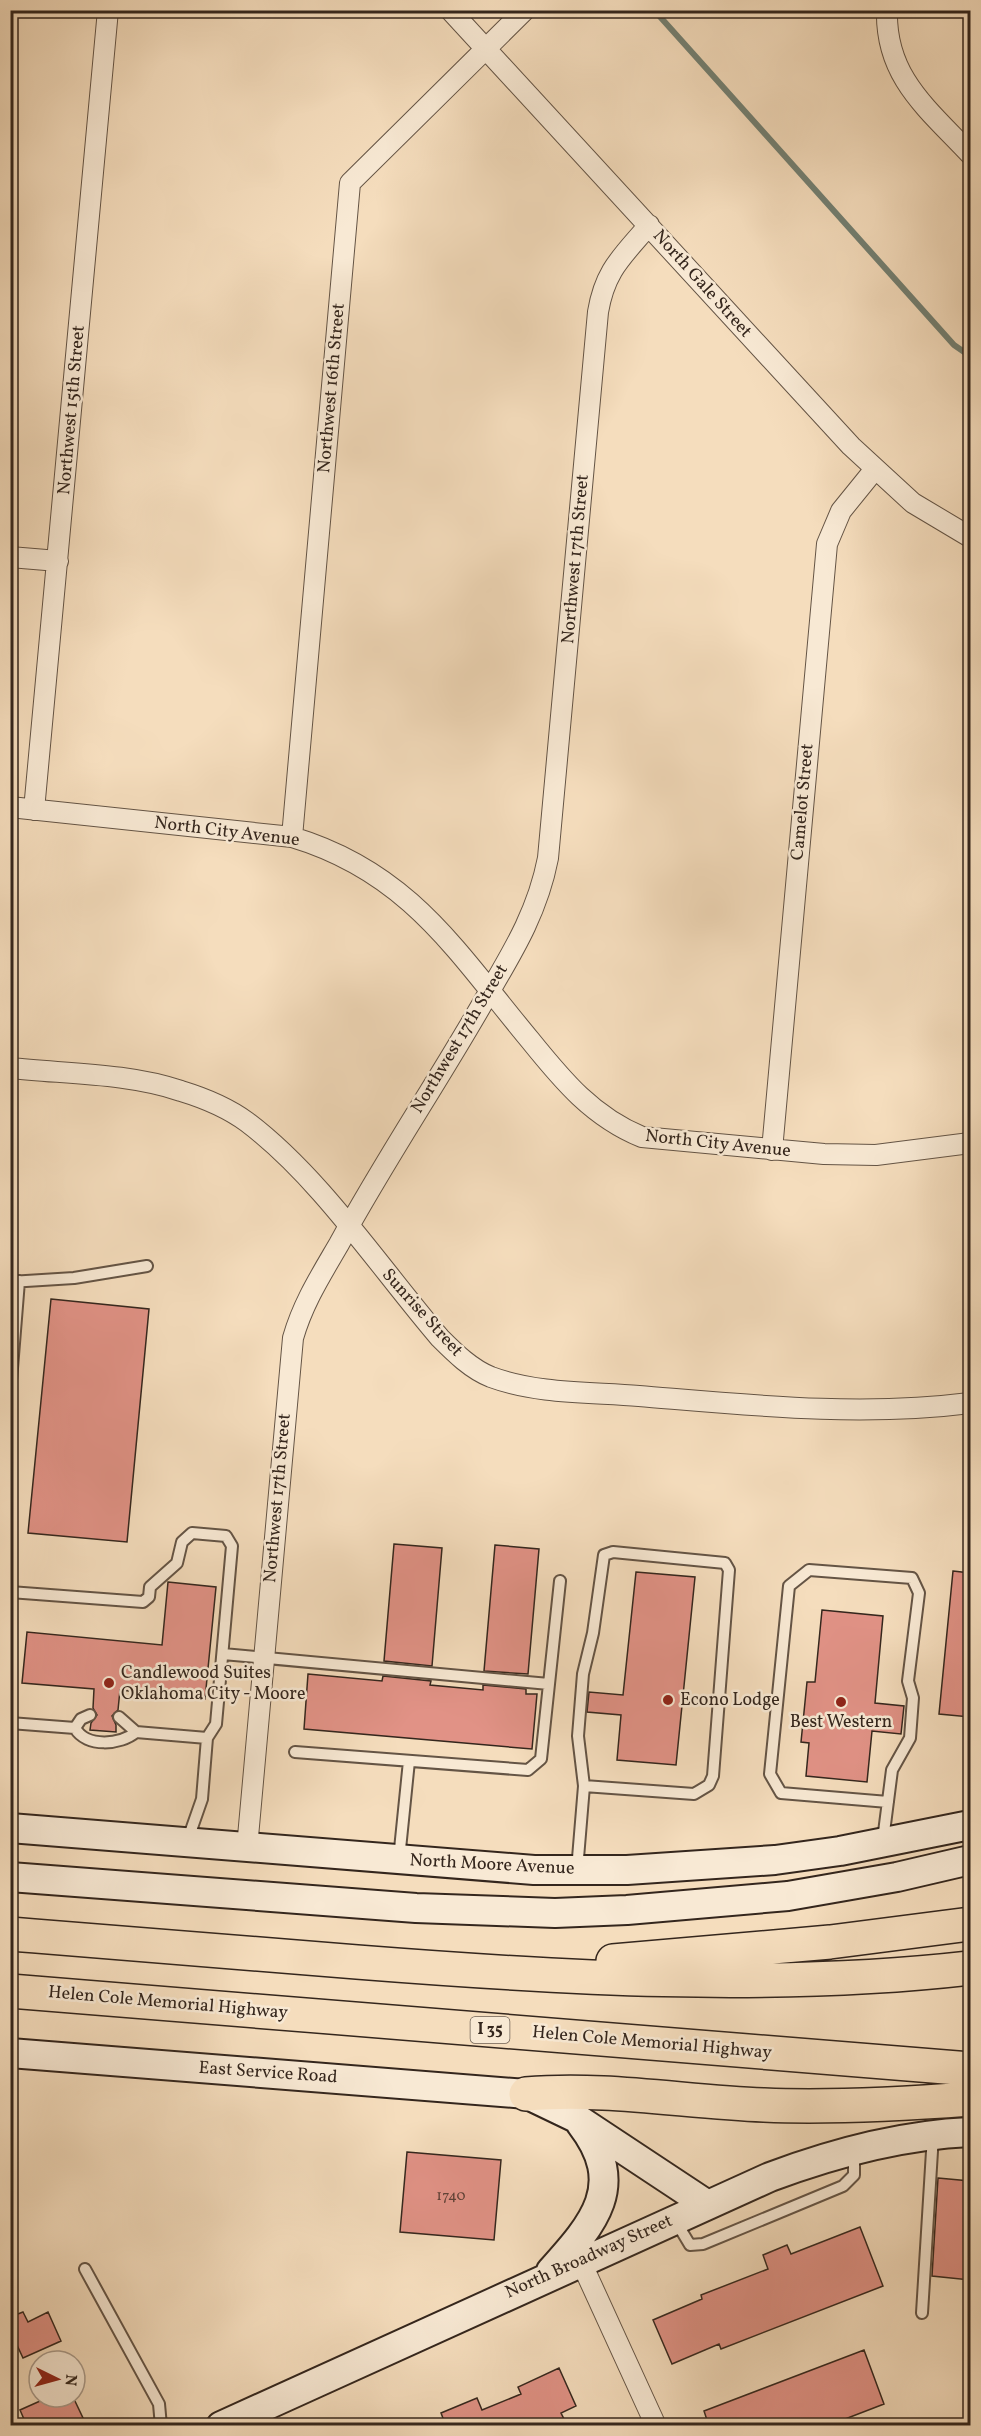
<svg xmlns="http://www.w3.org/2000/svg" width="981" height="2436" viewBox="0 0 981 2436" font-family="Vollkorn,serif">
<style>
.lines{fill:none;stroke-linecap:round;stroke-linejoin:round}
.stream{stroke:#738073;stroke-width:6}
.building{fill:#e19286;stroke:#34261d;stroke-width:1.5}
.lane-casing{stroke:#645445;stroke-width:14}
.street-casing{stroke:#645445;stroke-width:22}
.secondary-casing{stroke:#34261d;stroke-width:32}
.highway-casing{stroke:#34261d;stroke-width:36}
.lane{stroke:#f8e9d4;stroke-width:10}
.street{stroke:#f8e9d4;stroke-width:20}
.secondary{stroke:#f8e9d4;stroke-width:28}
.highway{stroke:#f5ddbd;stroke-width:33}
.poi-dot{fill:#8f2418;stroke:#f8e9d4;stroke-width:2}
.labels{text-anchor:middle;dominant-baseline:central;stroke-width:5;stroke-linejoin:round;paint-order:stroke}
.number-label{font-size:15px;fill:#5f4137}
.shield{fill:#f8e9d4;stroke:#6f6054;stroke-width:1.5}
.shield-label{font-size:16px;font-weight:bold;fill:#34261d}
.street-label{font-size:18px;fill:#34261d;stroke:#f8e9d4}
.poi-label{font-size:18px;fill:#34261d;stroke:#f8e9d4;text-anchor:start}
</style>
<rect width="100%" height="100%" fill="#f5ddbd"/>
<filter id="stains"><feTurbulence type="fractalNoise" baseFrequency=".00333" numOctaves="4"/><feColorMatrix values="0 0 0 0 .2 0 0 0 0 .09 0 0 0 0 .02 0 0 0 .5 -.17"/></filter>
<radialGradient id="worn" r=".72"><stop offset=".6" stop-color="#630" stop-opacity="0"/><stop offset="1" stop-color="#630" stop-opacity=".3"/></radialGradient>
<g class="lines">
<path class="stream" d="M654,10L954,345L970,356"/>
</g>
<path class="building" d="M51,1299L149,1309L127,1542L28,1533Z
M394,1544L442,1548L432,1666L384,1661Z
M495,1545L539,1549L528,1674L484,1671Z
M953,1571L970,1573V1717L939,1714Z
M636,1572L695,1577L676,1765L617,1760L621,1715L587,1712L589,1692L623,1695Z
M168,1582L216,1587L205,1699L120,1690L118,1710L112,1716L116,1725V1732L90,1730L91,1723L97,1715L93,1708L94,1689L22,1683L27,1632L162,1645Z
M822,1610L883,1616L875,1703L904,1706L901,1734L872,1731L867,1782L806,1776L809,1743L801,1742L807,1682H815Z
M308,1674L382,1681L383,1676L431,1681L430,1685L483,1690V1685L526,1689V1694H537L532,1749L304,1729Z
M407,2152L501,2160L494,2240L400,2232Z
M938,2178L970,2181V2280L932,2276Z
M860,2227L883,2286L721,2349L719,2344L672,2364L653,2320L702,2299L701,2295L768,2269L763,2255L787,2245L791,2254Z
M23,2312L28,2322L48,2312L61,2341L23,2358L10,2330V2317Z
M864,2350L884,2404L827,2426H709L704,2411Z
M559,2368L576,2406L561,2413L565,2421L556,2426H446L441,2413L477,2398L482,2410L521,2394L518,2387Z
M49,2397H73L83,2418L67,2426H27L20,2410Z"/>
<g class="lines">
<defs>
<path id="lane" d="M10,1282L74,1278L147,1266
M10,1393L19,1281
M10,1592L143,1602L149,1597L150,1587L177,1563L182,1542L192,1533L226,1536L232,1546L216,1724L207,1738L202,1799L188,1839
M223,1654L549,1684
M119,1717L136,1732
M10,1723L75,1728C86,1748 121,1745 136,1732L207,1738
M75,1728L81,1719L90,1715
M295,1752L528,1770L541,1759L560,1581
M883,1840L892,1770L910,1738L913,1698L908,1681L919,1593L912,1578L809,1570L789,1586L770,1774L781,1793L888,1802
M399,1859L409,1761
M577,1870L584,1786L578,1736L583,1674L593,1633L604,1555L613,1552L725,1563L729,1570L713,1776L709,1785L694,1794L584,1786
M675,2220L690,2245L703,2244L843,2186L854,2175V2151
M85,2269L159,2404L161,2426
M922,2313L933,2135"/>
<path id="street" d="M450,10L851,446L913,503L970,537
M887,10C885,77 928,109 970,154
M10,557L58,561
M10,807L292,837C409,872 456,951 530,1040C563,1081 593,1117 642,1137L824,1154L876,1155L970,1143
M34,810L108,10
M292,837L350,183L525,10
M10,1068C66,1074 128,1073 181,1091C204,1098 228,1108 247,1122C320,1177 380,1268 440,1338C455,1353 471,1369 491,1377C537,1394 590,1392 639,1396C749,1405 860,1417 970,1403
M772,1150L827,544L841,511L875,469
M247,1848L293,1338C303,1303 321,1275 339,1244C383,1163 435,1086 481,1006C510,956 537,915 548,858L598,312C605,270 622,257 649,225
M581,2262L656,2426"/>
<path id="secondary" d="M10,1828L534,1870H627L775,1860L840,1851L970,1825
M10,1877L416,1908L555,1913L627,1910L788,1896L897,1877L970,1860
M10,2053L526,2094L576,2118L706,2204
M551,2271C594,2223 628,2185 581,2124
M221,2426L770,2177C834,2153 902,2135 970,2132"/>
<path id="highway" d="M10,1934C126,1943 242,1953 357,1962C561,1978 767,1991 970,1968
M613,1961L830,1942L970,1924
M10,1991L970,2069
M526,2094C605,2087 685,2102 764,2105C833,2108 902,2104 970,2099"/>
</defs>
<use href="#lane" class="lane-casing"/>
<use href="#street" class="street-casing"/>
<use href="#secondary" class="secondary-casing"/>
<use href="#highway" class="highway-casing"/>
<use href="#lane" class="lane"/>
<use href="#street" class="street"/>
<use href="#secondary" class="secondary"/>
<use href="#highway" class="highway"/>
</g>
<g class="poi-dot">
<circle cx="109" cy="1683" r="6"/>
<circle cx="668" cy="1700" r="6"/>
<circle cx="841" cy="1702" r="6"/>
</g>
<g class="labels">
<g class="number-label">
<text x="451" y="2196">1740</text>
</g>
<rect class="shield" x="470.5" y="2017" width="39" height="26" rx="4.5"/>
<g class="shield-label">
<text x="490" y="2030">I 35</text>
</g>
<g class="street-label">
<text transform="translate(702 284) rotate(48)">North Gale Street</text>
<text transform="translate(332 388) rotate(-85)">Northwest 16th Street</text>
<text transform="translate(72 410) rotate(-85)">Northwest 15th Street</text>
<text transform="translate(576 559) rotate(-85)">Northwest 17th Street</text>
<text transform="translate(803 802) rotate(-85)">Camelot Street</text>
<text transform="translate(227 832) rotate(7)">North City Avenue</text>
<text transform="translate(460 1039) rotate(-59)">Northwest 17th Street</text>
<text transform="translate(718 1144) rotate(6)">North City Avenue</text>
<text transform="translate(422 1313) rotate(48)">Sunrise Street</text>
<text transform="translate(278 1498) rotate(-85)">Northwest 17th Street</text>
<text transform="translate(492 1865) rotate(3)">North Moore Avenue</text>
<text transform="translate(168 2003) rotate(5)">Helen Cole Memorial Highway</text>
<text transform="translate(652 2043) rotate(5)">Helen Cole Memorial Highway</text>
<text transform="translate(268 2073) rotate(4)">East Service Road</text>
<text transform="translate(589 2257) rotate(-24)">North Broadway Street</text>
</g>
<g class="poi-label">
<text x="121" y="1673">Candlewood Suites<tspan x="121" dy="21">Oklahoma City - Moore</tspan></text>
<text x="680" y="1700">Econo Lodge</text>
<text x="841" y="1722" text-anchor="middle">Best Western</text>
</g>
</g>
<rect width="981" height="2436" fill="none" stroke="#f5ddbd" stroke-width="36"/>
<rect x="12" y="12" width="957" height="2412" fill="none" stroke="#34261d" stroke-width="3"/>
<rect x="18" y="18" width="945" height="2400" fill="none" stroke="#34261d" stroke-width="1.5"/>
<g transform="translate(57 2379) rotate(95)"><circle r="28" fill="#f8e9d4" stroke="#aa9b8b" stroke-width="1.5"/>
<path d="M0-4.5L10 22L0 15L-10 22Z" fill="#8f2418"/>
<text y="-9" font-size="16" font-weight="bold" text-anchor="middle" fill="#34261d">N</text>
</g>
<rect width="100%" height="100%" filter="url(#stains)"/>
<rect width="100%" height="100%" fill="url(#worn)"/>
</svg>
